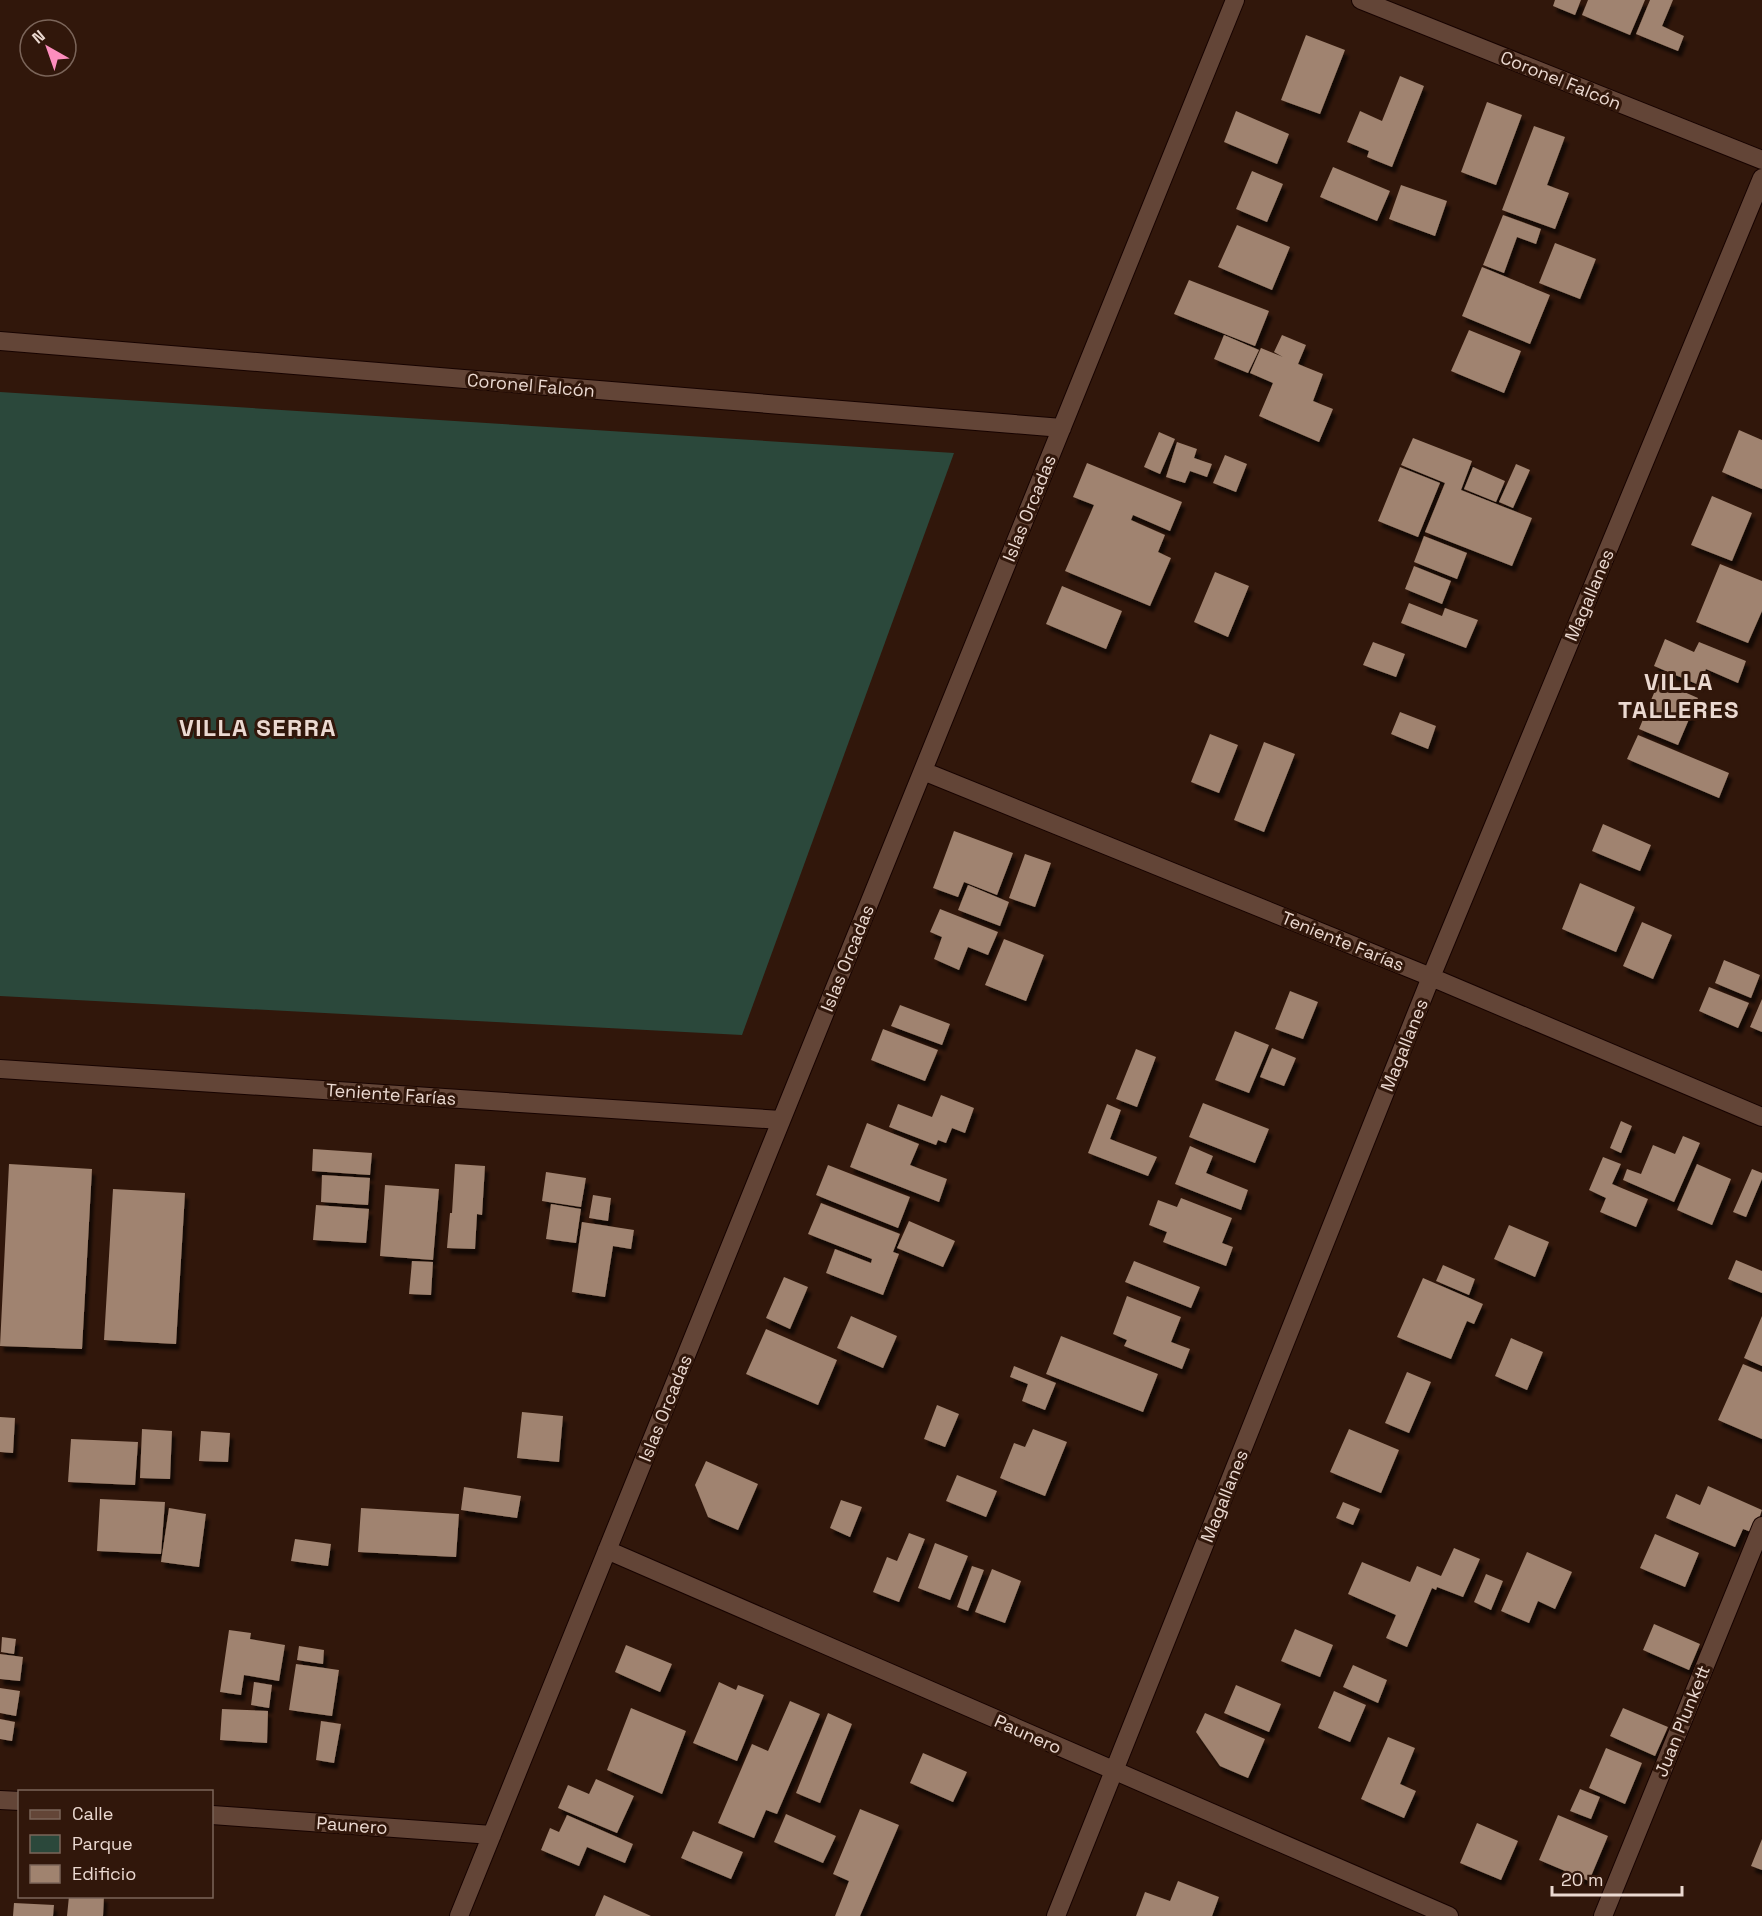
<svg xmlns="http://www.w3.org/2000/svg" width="1762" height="1916" viewBox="0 0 1762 1916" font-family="'Space Grotesk',sans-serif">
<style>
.green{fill:#2b483b}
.building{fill:#a0836f;filter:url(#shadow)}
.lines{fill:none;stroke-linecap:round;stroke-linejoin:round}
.minor-casing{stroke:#170300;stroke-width:20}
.minor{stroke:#634537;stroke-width:18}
.labels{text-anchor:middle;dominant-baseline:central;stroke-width:6;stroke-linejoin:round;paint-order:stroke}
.street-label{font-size:18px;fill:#ebd9d1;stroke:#31170b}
.district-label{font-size:24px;font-weight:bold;letter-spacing:1.5px;fill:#ebd9d1;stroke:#31170b}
</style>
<defs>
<filter id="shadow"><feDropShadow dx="3.5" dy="6" stdDeviation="1.5" flood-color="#0009"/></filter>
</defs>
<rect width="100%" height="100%" fill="#31170b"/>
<path class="green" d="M0,392L954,453L742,1035L0,996Z"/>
<path class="building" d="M1555,0H1581L1575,15L1553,6Z
M1588,0H1645L1630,35L1582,15Z
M1650,0H1673L1662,26L1684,36L1678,51L1636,34Z
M1306,35L1345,50L1320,114L1281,100Z
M1400,76L1424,86L1392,167L1367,157L1369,151L1347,142L1360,111L1382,121Z
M1487,102L1522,115L1496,185L1461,172Z
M1236,111L1289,134L1277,164L1224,142Z
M1534,126L1565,137L1547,185L1569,193L1555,229L1502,210Z
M1333,167L1390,191L1377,221L1320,197Z
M1252,171L1283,184L1267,222L1236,209Z
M1401,185L1447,201L1435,236L1389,219Z
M1503,215L1541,229L1536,244L1517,237L1504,273L1483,265Z
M1237,225L1290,247L1272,290L1218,267Z
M1555,243L1596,259L1580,299L1539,283Z
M1482,267L1550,295L1530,344L1462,316Z
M1189,280L1269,311L1255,346L1174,314Z
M1469,330L1521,351L1504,393L1451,371Z
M1224,335L1259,350L1248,373L1214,359Z
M1282,335L1306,345L1298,364L1323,374L1313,401L1333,409L1319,442L1259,416L1273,383L1250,373L1261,348L1283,357L1274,352Z
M1739,430L1762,440V489L1722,472Z
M1159,432L1175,439L1160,474L1144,467Z
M1413,438L1472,461L1461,490L1532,518L1512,566L1425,532L1445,483L1401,465Z
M1177,442L1197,449L1194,458L1212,464L1207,477L1190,471L1185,483L1166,477Z
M1225,455L1247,464L1236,492L1213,483Z
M1087,463L1182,502L1170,531L1133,515L1131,520L1165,535L1158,552L1171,558L1150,606L1065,571L1094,505L1073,497Z
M1516,464L1530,470L1513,508L1499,502Z
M1400,467L1440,483L1418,537L1378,521Z
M1473,467L1505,481L1496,502L1464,489Z
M1712,496L1752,513L1732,561L1691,545Z
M1424,536L1467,553L1457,579L1414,562Z
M1720,564L1762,581V611L1748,643L1696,622Z
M1414,566L1451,581L1442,604L1405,589Z
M1215,572L1249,586L1228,637L1194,622Z
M1062,586L1122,611L1106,649L1046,624Z
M1409,603L1442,616L1445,608L1478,620L1466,648L1401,623Z
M1665,639L1694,652L1699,642L1746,661L1738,683L1706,669L1699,685L1654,666Z
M1373,642L1405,654L1396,677L1363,665Z
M1659,681L1698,698L1678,745L1639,729Z
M1400,712L1436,726L1428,749L1391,734Z
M1210,734L1238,745L1219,793L1191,782Z
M1638,735L1729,773L1719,798L1627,759Z
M1264,742L1295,754L1264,832L1234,820Z
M1603,824L1651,845L1640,871L1592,851Z
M954,831L1013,853L997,895L964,882L958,897L933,888Z
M1025,854L1051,863L1035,907L1009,898Z
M1580,883L1635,907L1616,952L1562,929Z
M968,885L1009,902L1000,926L958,910Z
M940,909L998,932L988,955L968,947L959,970L934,959L942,937L930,932Z
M1642,922L1672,935L1653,979L1623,966Z
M1004,939L1044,955L1026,1001L985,985Z
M1724,960L1760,975L1751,998L1715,983Z
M1709,987L1749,1003L1738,1028L1699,1011Z
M1290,991L1318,1002L1303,1039L1275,1029Z
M1762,999V1032L1750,1027Z
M900,1005L950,1024L942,1045L891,1026Z
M883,1029L938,1050L925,1081L871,1060Z
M1235,1031L1269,1045L1249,1093L1215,1080Z
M1272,1048L1296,1058L1284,1086L1260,1077Z
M1136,1049L1156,1057L1137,1107L1116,1099Z
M941,1095L974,1108L965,1133L952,1128L946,1143L938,1140L936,1145L889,1127L898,1104L932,1117Z
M1203,1103L1269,1129L1255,1163L1189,1137Z
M1107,1104L1121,1110L1110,1139L1157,1157L1148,1176L1088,1153Z
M1621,1121L1632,1126L1621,1153L1610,1148Z
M867,1123L919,1144L910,1165L947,1179L939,1202L850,1167Z
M1683,1136L1700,1143L1674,1202L1623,1180L1627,1169L1641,1174L1653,1145L1675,1154Z
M1190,1146L1213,1156L1206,1173L1248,1190L1241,1210L1175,1184Z
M313,1149L372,1153L370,1175L312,1171Z
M1603,1157L1621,1164L1612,1184L1648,1199L1636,1227L1600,1212L1606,1198L1589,1190Z
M9,1164L92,1169L82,1349L0,1346Z
M455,1164L485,1166L482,1215L477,1214L475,1249L447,1248L450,1213H452Z
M1697,1164L1731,1179L1712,1225L1677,1210Z
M828,1165L910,1197L898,1228L816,1195Z
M1752,1169L1762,1173V1179L1746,1217L1733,1212Z
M546,1172L586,1178L581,1207L542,1201Z
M322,1175L370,1178L368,1205L321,1202Z
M385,1185L439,1189L433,1260L380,1256Z
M113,1189L185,1193L176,1344L104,1340Z
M593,1195L611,1198L608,1221L589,1218Z
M1181,1198L1232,1218L1222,1243L1233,1247L1226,1266L1163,1242L1167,1232L1149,1225L1158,1200L1177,1207Z
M821,1203L900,1234L893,1252L899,1254L883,1295L826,1273L835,1249L871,1263L872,1259L808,1234Z
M551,1204L581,1209L576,1243L546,1239Z
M316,1205L369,1209L366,1243L313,1240Z
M909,1221L955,1241L943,1267L897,1248Z
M582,1222L634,1230L631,1249L613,1246L605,1297L572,1292Z
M1509,1225L1549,1242L1535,1277L1494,1259Z
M1736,1260L1762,1271V1293L1728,1279Z
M412,1261L433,1262L431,1295L409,1294Z
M1134,1261L1200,1287L1191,1308L1125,1282Z
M1443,1265L1475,1279L1469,1295L1436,1281Z
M784,1277L808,1287L790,1329L766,1318Z
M1423,1278L1483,1304L1474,1324L1467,1321L1451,1359L1397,1337Z
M1127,1296L1181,1317L1171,1342L1190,1349L1182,1369L1124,1346L1127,1340L1113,1334Z
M851,1316L897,1336L883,1368L837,1348Z
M1762,1316V1366L1744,1358Z
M766,1329L837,1360L818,1405L746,1374Z
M1061,1336L1158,1374L1143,1412L1046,1374Z
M1511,1338L1543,1352L1527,1390L1495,1376Z
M1743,1364L1762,1372V1439L1718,1420Z
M1014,1366L1056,1383L1045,1410L1022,1401L1028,1384L1010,1377Z
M1407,1372L1431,1382L1409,1433L1385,1423Z
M937,1405L959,1414L945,1447L924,1439Z
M522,1412L563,1416L559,1462L517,1458Z
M0,1417L15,1418L13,1453L0,1452Z
M142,1429L172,1431L170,1479L140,1478Z
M1033,1429L1067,1442L1045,1496L1000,1478L1014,1443L1025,1447Z
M1349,1429L1399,1450L1381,1493L1330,1472Z
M201,1431L230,1433L228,1462L199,1461Z
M71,1439L138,1442L135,1485L68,1482Z
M706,1461L758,1484L738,1530L708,1517L695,1485Z
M957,1475L997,1491L986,1517L946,1501Z
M1708,1486L1762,1510L1754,1533L1743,1529L1735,1547L1666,1518L1676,1494L1700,1505Z
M464,1487L521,1496L517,1518L461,1510Z
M100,1499L165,1502L161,1554L97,1551Z
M841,1500L862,1507L850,1537L830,1528Z
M1343,1502L1360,1509L1353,1525L1336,1518Z
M169,1508L206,1514L199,1567L161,1562Z
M361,1508L459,1514L456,1557L358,1552Z
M909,1533L925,1539L899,1602L873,1592L887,1557L897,1561Z
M1655,1534L1699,1553L1685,1587L1640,1568Z
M295,1539L331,1544L328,1566L291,1561Z
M935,1543L968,1556L950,1600L918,1588Z
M1454,1548L1480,1559L1463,1597L1437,1587L1436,1590L1432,1588L1407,1647L1386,1638L1396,1615L1348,1594L1362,1562L1410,1582L1417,1566L1441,1576Z
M1527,1552L1572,1572L1555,1609L1538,1601L1529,1623L1501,1611Z
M972,1566L984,1570L968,1611L957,1607Z
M992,1569L1021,1581L1005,1623L975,1612Z
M1486,1574L1503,1581L1491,1610L1474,1602Z
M1654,1624L1700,1644L1689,1670L1643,1650Z
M1295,1629L1333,1645L1320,1677L1281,1661Z
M229,1630L251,1633L250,1639L285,1645L279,1681L244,1675L241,1695L220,1692Z
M2,1637L16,1639L14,1654L1,1652Z
M626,1645L672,1664L660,1692L615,1672Z
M299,1646L324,1650L323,1664L297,1660Z
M0,1654L23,1657L20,1681L0,1679Z
M296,1664L339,1670L332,1716L289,1710Z
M1353,1665L1387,1680L1378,1703L1343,1687Z
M254,1682L272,1685L269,1708L251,1705Z
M719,1682L736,1690L738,1685L764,1695L737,1761L693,1743Z
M1236,1685L1281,1704L1269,1732L1224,1713Z
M0,1688L20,1691L16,1716L0,1713Z
M1334,1691L1366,1705L1350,1742L1318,1728Z
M790,1701L820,1714L777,1814L766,1810L754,1838L718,1823L752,1744L768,1751Z
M631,1708L686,1731L662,1794L607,1770Z
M1623,1708L1668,1727L1655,1756L1610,1736Z
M222,1709L268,1711L267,1743L220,1740Z
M828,1713L852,1724L820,1803L796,1793Z
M1205,1713L1265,1739L1248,1778L1220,1766L1196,1732Z
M0,1719L15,1722L12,1741L0,1739Z
M321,1721L341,1724L334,1763L316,1760Z
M1388,1737L1415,1748L1400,1784L1416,1791L1404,1818L1361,1799Z
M1606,1748L1642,1763L1625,1804L1589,1788Z
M923,1753L967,1772L953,1802L910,1783Z
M596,1779L634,1796L617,1833L558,1808L568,1785L589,1794Z
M1580,1789L1600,1797L1591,1819L1570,1811Z
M860,1809L899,1825L860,1916H835L849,1881L833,1874Z
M786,1814L836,1836L823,1863L774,1842Z
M567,1815L633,1844L625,1863L587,1847L579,1866L541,1850L550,1828L559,1832Z
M1558,1815L1608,1836L1589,1881L1539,1860Z
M1477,1823L1518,1841L1501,1880L1460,1863Z
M693,1831L743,1852L731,1879L681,1858Z
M1762,1839V1870L1751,1866Z
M1178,1881L1219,1897L1212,1916H1136L1145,1892L1170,1901Z
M604,1895L651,1916H595Z
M69,1896H104L103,1916H67Z
M14,1903L54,1905L53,1916H13Z"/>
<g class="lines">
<defs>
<path id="minor" d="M1361,0L1762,160
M0,341L1062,428
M923,771L1431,977L1762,1117
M0,1069L781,1120
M607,1550L1449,1916
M0,1800L20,1801
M212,1815L492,1835
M459,1916L1235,0
M1056,1916L1431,977L1762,178
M1603,1916L1762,1526"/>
</defs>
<use href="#minor" class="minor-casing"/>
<use href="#minor" class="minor"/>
</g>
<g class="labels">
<g class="street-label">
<text transform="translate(1561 80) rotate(22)">Coronel Falcón</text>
<text transform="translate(531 385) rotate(5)">Coronel Falcón</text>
<text transform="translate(1029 508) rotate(-68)">Islas Orcadas</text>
<text transform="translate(1589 595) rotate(-67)">Magallanes</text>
<text transform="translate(1343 941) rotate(22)">Teniente Farías</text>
<text transform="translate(847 958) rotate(-68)">Islas Orcadas</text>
<text transform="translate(1404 1045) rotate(-68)">Magallanes</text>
<text transform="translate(391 1094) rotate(4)">Teniente Farías</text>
<text transform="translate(665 1408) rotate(-68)">Islas Orcadas</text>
<text transform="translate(1224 1496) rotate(-68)">Magallanes</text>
<text transform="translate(1682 1721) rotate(-68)">Juan Plunkett</text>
<text transform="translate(1028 1734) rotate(24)">Paunero</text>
<text transform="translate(352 1825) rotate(4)">Paunero</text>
</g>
<g class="district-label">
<text x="1679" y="681">VILLA<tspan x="1679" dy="28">TALLERES</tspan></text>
<text x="258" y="727">VILLA SERRA</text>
</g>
</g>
<rect x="18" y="1790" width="195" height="108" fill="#31170b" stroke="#7b655a" stroke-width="1.5"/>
<rect x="30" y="1810" width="30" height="9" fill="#634537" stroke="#7b655a" stroke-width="1.5"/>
<text x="72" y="1820" font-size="18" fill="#ebd9d1">Calle</text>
<rect x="30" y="1835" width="30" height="18" fill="#2b483b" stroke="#7b655a" stroke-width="1.5"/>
<text x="72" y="1850" font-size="18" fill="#ebd9d1">Parque</text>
<rect x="30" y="1865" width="30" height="18" fill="#a0836f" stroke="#7b655a" stroke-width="1.5"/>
<text x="72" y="1880" font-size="18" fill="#ebd9d1">Edificio</text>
<g transform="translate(48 48) rotate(320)"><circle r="28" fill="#31170b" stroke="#7b655a" stroke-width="1.5"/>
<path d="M0-4.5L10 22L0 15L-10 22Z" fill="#fd8ebe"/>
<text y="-9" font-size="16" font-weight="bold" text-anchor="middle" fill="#ebd9d1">N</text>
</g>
<path d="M1552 1886v9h130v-9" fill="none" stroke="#ebd9d1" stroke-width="3"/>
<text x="1561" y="1886" font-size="18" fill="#ebd9d1" stroke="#31170b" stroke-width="4.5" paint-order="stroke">20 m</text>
</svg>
